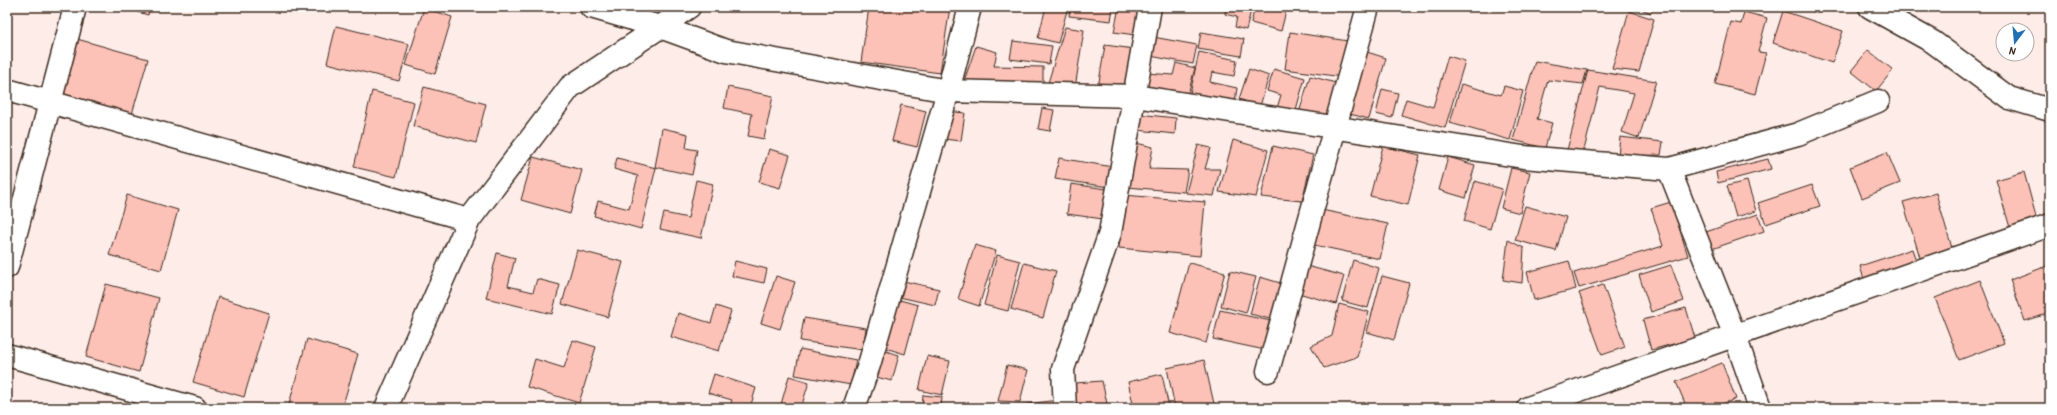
<svg xmlns="http://www.w3.org/2000/svg" width="2057" height="415" viewBox="0 0 2057 415" font-family="'Patrick Hand',sans-serif">
<style>
.building{fill:#fcc1b7;stroke:#3b2a1e}
.lines{fill:none;stroke-linecap:round;stroke-linejoin:round}
.minor-casing{stroke:#3b2a1e;stroke-width:25}
.minor{stroke:#fff;stroke-width:22}
</style>
<rect width="100%" height="100%" fill="#feece9"/>
<filter id="ink" filterUnits="userSpaceOnUse"><feTurbulence type="fractalNoise" baseFrequency=".025" numOctaves="2"/><feDisplacementMap in="SourceGraphic" scale="8" xChannelSelector="R" yChannelSelector="G"/><feConvolveMatrix kernelMatrix="1 2 1 2 8 2 1 2 1" color-interpolation-filters="sRGB"/></filter>
<g filter="url(#ink)">
<path class="building" d="M121,7H150L148,15Z
M869,7H950L940,73L861,62Z
M1046,7H1068L1058,43L1038,38Z
M1070,7H1113L1111,21L1069,16Z
M1119,7H1140L1135,35L1114,32Z
M1226,7H1252L1246,30L1235,27L1237,17L1225,14Z
M1255,7H1287L1281,31L1251,23Z
M1639,7H1653L1651,13L1638,8Z
M424,8L452,17L435,74L406,65Z
M1629,11L1654,19L1639,72L1612,69Z
M1783,11L1843,31L1832,63L1773,43Z
M1744,12L1767,18L1758,52L1766,53L1755,94L1715,84L1731,22L1741,24Z
M336,26L409,44L399,81L327,63Z
M1065,27L1084,30L1075,88L1047,86Z
M1201,32L1244,39L1241,56L1198,49Z
M1290,32L1348,41L1342,77L1285,69Z
M70,37L148,59L132,114L54,91Z
M1153,37L1197,45L1193,64L1150,56Z
M1013,41L1052,46L1049,64L1010,59Z
M1105,45L1134,49L1128,93L1098,88Z
M976,46L997,52L994,66L1043,67V86L962,87Z
M1868,50L1893,70L1876,91L1851,71Z
M1364,51L1386,58L1369,119L1346,113Z
M1199,52L1237,60L1234,76L1212,72L1210,82L1237,88L1235,102L1189,98Z
M1448,56L1465,61L1445,128L1401,115L1406,99L1433,107Z
M1535,61L1587,70L1583,84L1548,80L1537,119L1552,123L1545,148L1513,140Z
M1176,63L1195,68L1187,98L1141,91L1146,73L1173,75Z
M1249,69L1269,76L1260,106L1239,99Z
M1274,69L1305,78L1295,113L1277,108L1281,95L1267,91Z
M1588,70L1656,81L1639,138L1622,132L1634,93L1600,87L1583,154L1567,150Z
M1310,76L1343,85L1332,123L1299,113Z
M1461,84L1501,95L1504,86L1523,91L1510,140L1450,123Z
M424,87L486,104L476,143L413,126Z
M728,87L773,96L764,139L748,136L752,114L724,108Z
M1382,89L1398,93L1392,118L1376,114Z
M372,91L414,102L396,177L354,167Z
M901,105L926,111L917,147L892,141Z
M1042,108L1054,110L1050,131L1038,129Z
M946,111L965,113L961,141L943,139Z
M1138,114L1176,118L1175,134L1137,130Z
M662,128L688,134L686,148L697,150L692,175L655,167Z
M1620,137L1663,142L1661,155L1618,156Z
M1233,140L1268,150L1256,197L1219,192Z
M1136,143L1153,147L1149,169L1188,170L1184,192L1127,187Z
M1198,145L1211,148L1205,169H1220L1214,196L1186,193Z
M1273,146L1313,155L1302,201L1261,197Z
M1383,146L1420,155L1408,205L1370,196Z
M769,149L790,155L780,188L759,182Z
M1887,152L1900,183L1862,198L1850,167Z
M533,157L582,170L570,214L521,200Z
M1448,157L1475,165L1466,198L1439,190Z
M617,158L656,168L641,229L594,216L598,201L629,209L638,176L614,169Z
M1059,158L1113,167L1109,187L1055,179Z
M1768,159L1771,169L1718,183L1716,172Z
M1511,168L1530,172L1520,213L1501,208Z
M2024,172L2038,224L2011,231L1996,180Z
M696,180L713,184L701,238L660,229L664,213L688,218Z
M1475,181L1502,189L1490,229L1464,221Z
M1747,181L1756,211L1736,217L1727,186Z
M1071,184L1114,190L1110,220L1067,214Z
M1812,185L1820,206L1766,224L1758,203Z
M1936,193L1954,255L1922,264L1903,202Z
M127,195L178,210L161,270L109,255Z
M1124,195L1205,202L1200,256L1119,248Z
M1671,202L1688,256L1579,288L1574,273L1663,246L1651,208Z
M1525,206L1566,217L1556,251L1515,240Z
M1322,210L1388,224L1380,259L1314,245Z
M1758,214L1764,231L1709,250L1703,233Z
M1508,240L1524,248L1522,283L1503,280Z
M975,245L996,251L979,306L958,299Z
M1912,249L1918,266L1865,283L1860,266Z
M577,250L623,262L608,317L562,304Z
M497,253L515,258L508,286L533,292L537,279L560,285L552,314L486,298Z
M997,255L1020,261L1008,311L984,305Z
M1353,260L1379,268L1368,308L1342,301Z
M735,261L767,269L764,283L732,276Z
M1569,261L1576,289L1534,300L1527,272Z
M1024,263L1056,271L1043,318L1011,309Z
M1189,263L1225,272L1206,343L1170,333Z
M1303,265L1344,276L1336,304L1295,292Z
M1671,265L1684,301L1651,312L1639,275Z
M2047,266L2050,274V313L2025,321L2010,280Z
M1230,271L1256,277L1246,313L1221,306Z
M776,276L795,282L780,329L761,323Z
M1382,276L1409,283L1394,340L1367,332Z
M1260,277L1287,285L1278,321L1250,314Z
M899,280L939,289L935,305L895,296Z
M1980,280L2004,343L1959,360L1935,298Z
M106,284L159,298L139,372L86,357Z
M1603,285L1625,347L1602,355L1579,293Z
M218,297L269,313L244,397L193,382Z
M896,299L918,305L905,354L882,347Z
M1339,304L1369,312L1357,357L1324,368L1311,346L1332,336Z
M716,306L731,311L719,351L671,337L678,313L711,323Z
M1686,308L1695,338L1651,350L1643,320Z
M1220,310L1271,321L1265,350L1213,339Z
M804,318L866,328L863,350L800,341Z
M307,339L358,354L342,408H288Z
M573,340L596,347L579,403L527,387L535,359L564,368Z
M800,349L856,360L851,385L795,375Z
M879,349L899,355L892,381L872,376Z
M927,356L950,361L942,395L919,390Z
M1204,360L1215,408H1175L1167,368Z
M1722,363L1736,399L1711,408H1687L1676,382Z
M1007,365L1028,370L1020,402L998,401Z
M714,374L756,388L750,408H729L732,400L708,393Z
M1162,374L1169,408H1134L1128,382Z
M789,376L809,382L801,408H780Z
M1102,381L1108,408H1076L1075,383Z
M923,395L942,397L941,408H922Z
M1058,400L1059,408H1004V407Z
M1258,403L1260,408H1243Z
M860,405L894,408H860Z"/>
<g class="lines">
<defs>
<path id="minor" d="M591,7L660,27L689,7
M1870,7L1933,42L2009,98L2050,110
M7,90L469,220
M1669,169L1735,336L1760,408
M7,267L75,7
M7,355L195,408
M1268,371L1368,7
M386,408L469,220L570,87L660,27L726,51L948,91L1135,96L1523,157L1669,169L1798,134L1878,101
M854,408L869,365L948,91L970,7
M1065,408L1063,369L1110,233L1150,7
M1528,408L2050,225"/>
</defs>
<use href="#minor" class="minor-casing"/>
<use href="#minor" class="minor"/>
</g>
</g>
<rect width="2057" height="415" fill="none" stroke="#fff" stroke-width="24"/>
<rect x="12" y="12" width="2033" height="391" fill="none" stroke="#3b2a1e" stroke-width="1.5" filter="url(#ink)"/>
<g transform="translate(2015 42) rotate(196)"><circle r="19" fill="#ffffff" stroke="#b1aaa5"/>
<path d="M0-3L7 15L0 10L-7 15Z" fill="#1f6fb2"/>
<text y="-6" font-size="11" font-weight="bold" text-anchor="middle" fill="#3b2a1e">N</text>
</g>
</svg>
